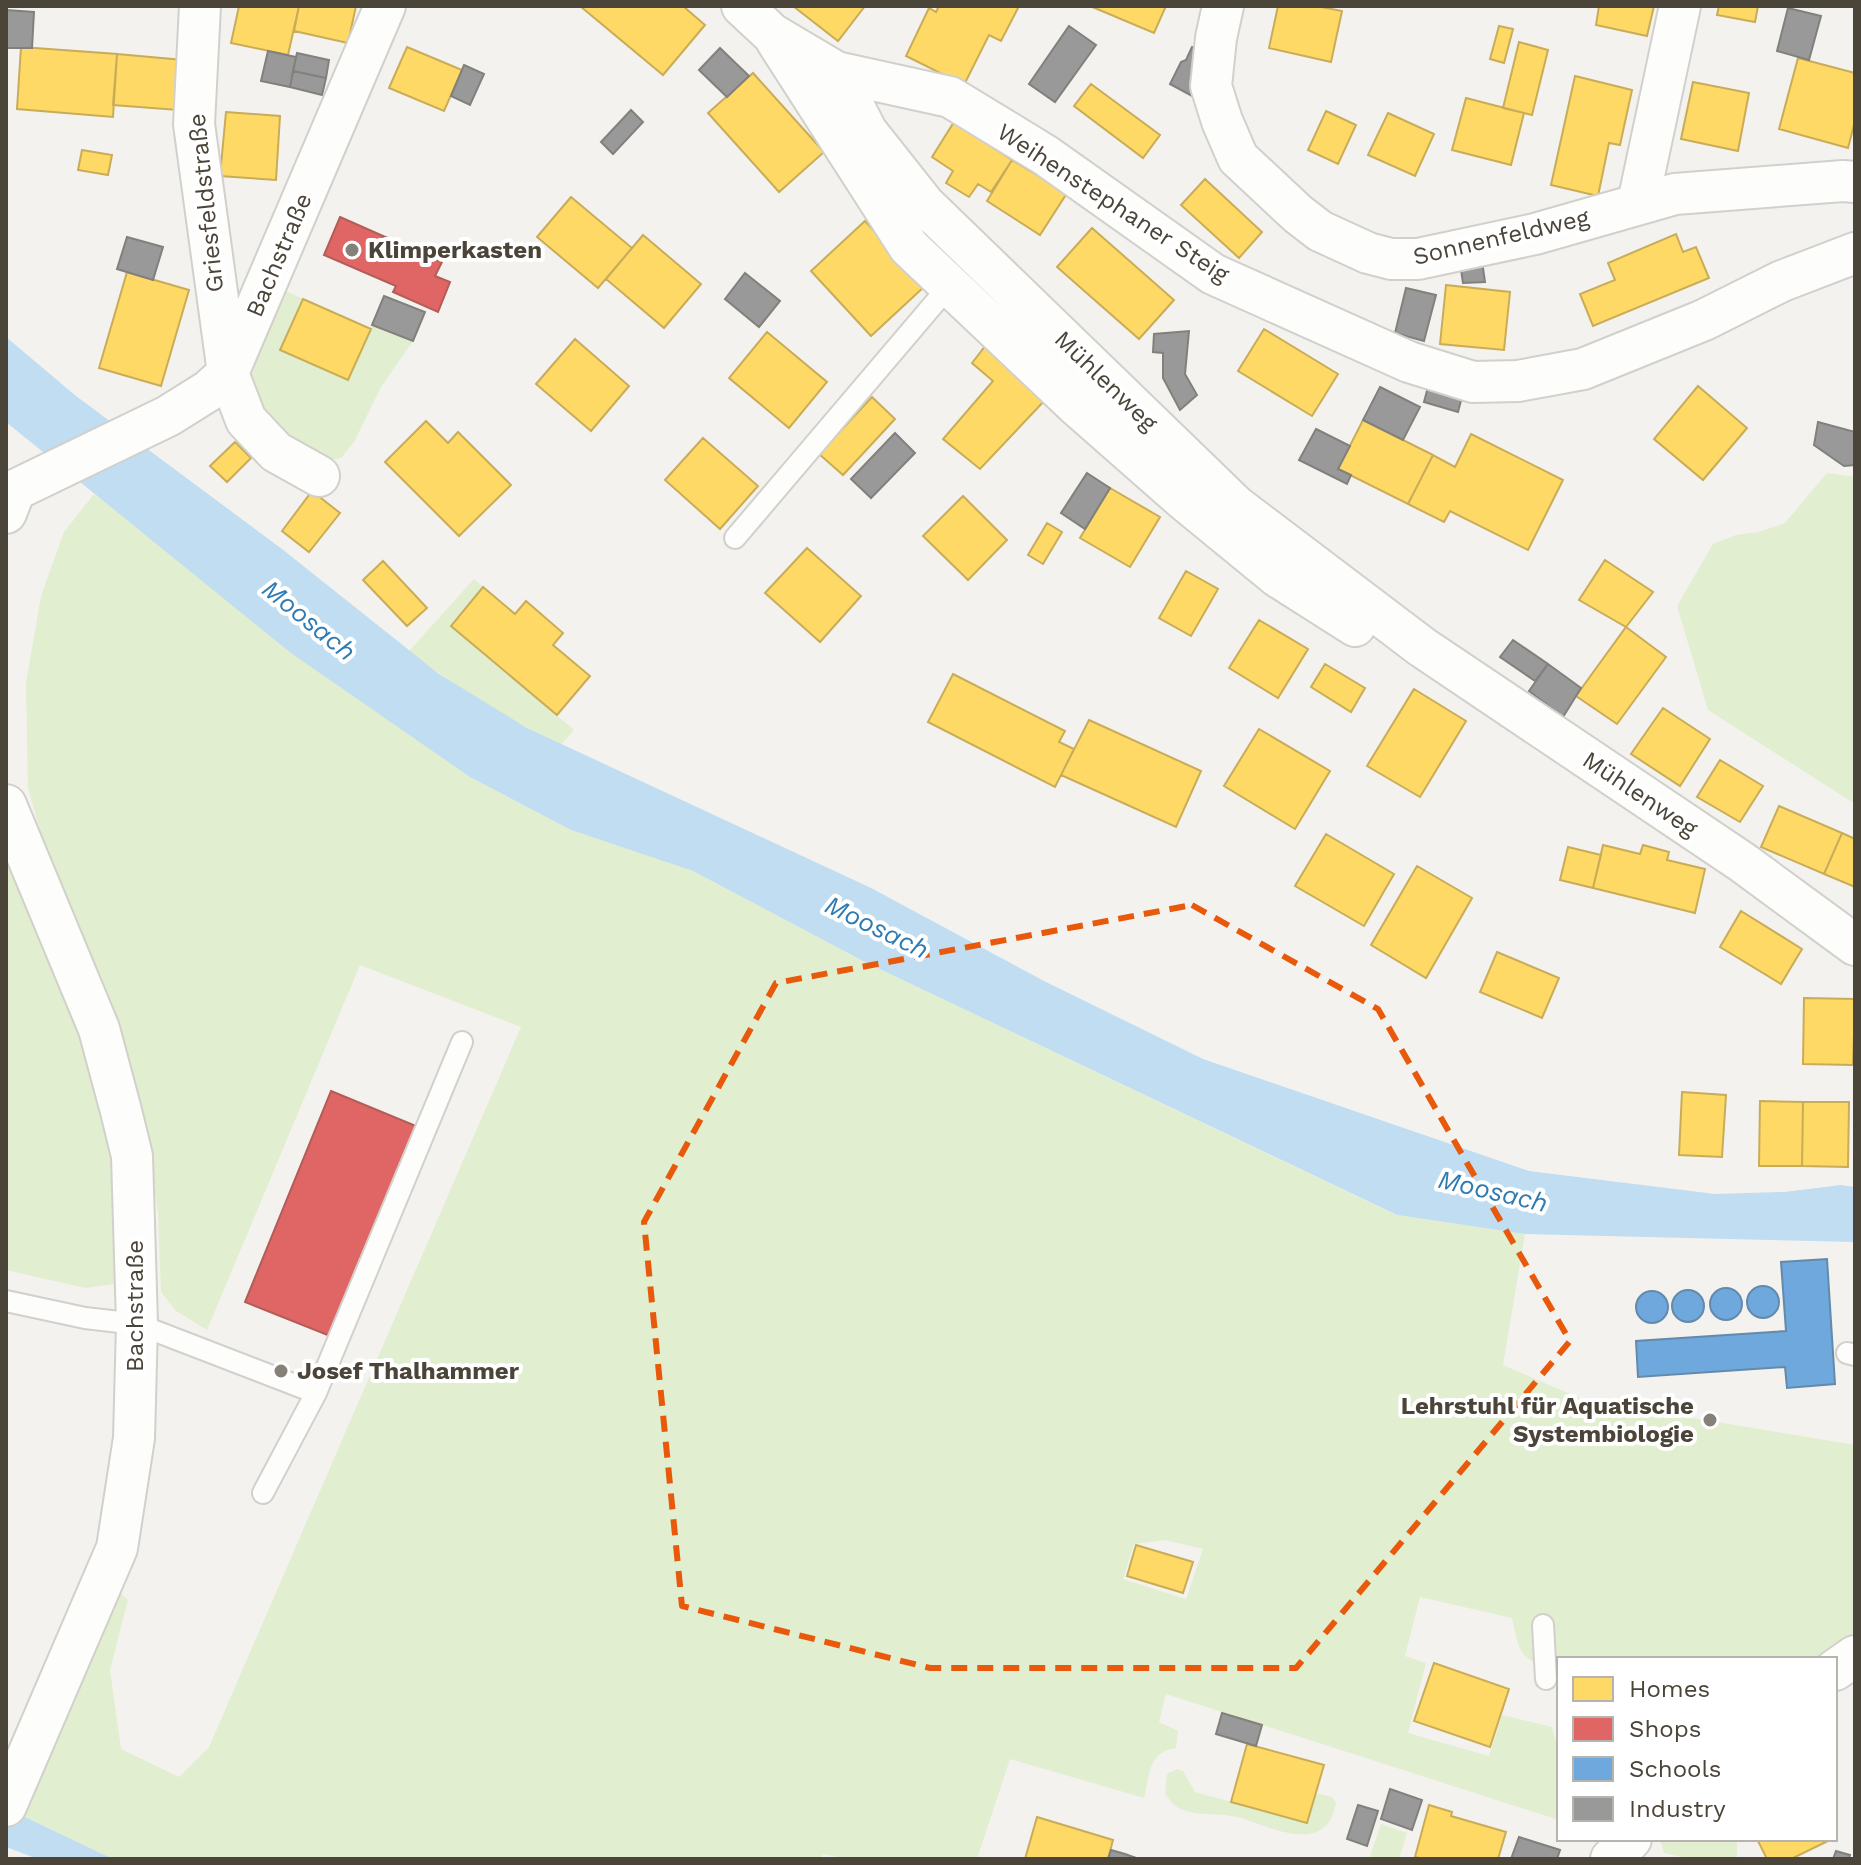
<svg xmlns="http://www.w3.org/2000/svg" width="1861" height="1865" viewBox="0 0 1861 1865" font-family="'Work Sans',sans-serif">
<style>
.green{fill:#e1eecf;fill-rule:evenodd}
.water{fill:#c0ddf1}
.homes{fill:#ffd966;stroke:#c9ac58;stroke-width:2}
.shops{fill:#e06666;stroke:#b35c58;stroke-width:2}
.schools{fill:#6fa8dc;stroke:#648aab;stroke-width:2}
.industry{fill:#999;stroke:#82807c;stroke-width:2}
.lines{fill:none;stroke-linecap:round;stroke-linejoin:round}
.service-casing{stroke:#d2d0cb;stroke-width:24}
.minor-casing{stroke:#d2d0cb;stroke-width:44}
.service{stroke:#fdfdfc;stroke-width:20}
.minor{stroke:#fdfdfc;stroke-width:40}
.marked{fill:none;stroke:#e8590c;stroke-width:6;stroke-dasharray:16 10;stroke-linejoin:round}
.poi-dot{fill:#868178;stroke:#fff;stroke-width:3}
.labels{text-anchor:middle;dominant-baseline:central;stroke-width:8;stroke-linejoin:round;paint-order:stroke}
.street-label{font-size:24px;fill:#4b4439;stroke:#fff}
.poi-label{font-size:24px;font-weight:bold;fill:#4b4439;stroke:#fff;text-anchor:start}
.water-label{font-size:26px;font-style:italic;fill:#2e7ab2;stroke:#fff}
</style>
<rect width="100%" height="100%" fill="#f4f2ee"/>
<path class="green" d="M284,290L303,299L281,350L348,380L372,325L413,341L381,387L354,442L341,458L324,461L278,432L256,398L251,376Z
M1827,473L1855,477V804L1708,710L1677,606L1713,544L1736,535L1759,532L1785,523Z
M94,494L470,777L571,830L693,871L865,962L1396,1215L1525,1234L1503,1365L1584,1400L1855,1445V1639L1818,1659H1559V1672C1519,1657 1521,1659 1512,1618L1420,1597L1405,1656L1426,1663L1408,1733L1489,1756L1502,1715L1552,1727L1559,1752V1820L1166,1694L1159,1722L1178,1731L1176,1748C1148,1752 1150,1774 1144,1798L1010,1759L977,1859H847L823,1854L821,1859H779L769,1857L768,1859H113L25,1817L78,1674L117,1590L128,1600L110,1670L121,1749L179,1777L209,1747L521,1027L360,965L207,1330L176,1311L161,1292L158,1213L148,1151L115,1022L82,933L42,837L28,788L26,683L41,596L64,532ZM1165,1540L1203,1549L1186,1599L1123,1579L1134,1544Z
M474,579L483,587L451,626L574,730L561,745C508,719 456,688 409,651Z
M6,854L85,1029L112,1124L121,1283L85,1288L6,1270Z
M1177,1769L1183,1771L1195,1792L1307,1823L1316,1793L1332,1797L1336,1803C1326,1859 1268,1825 1237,1817C1211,1810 1180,1822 1165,1793L1167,1774Z
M1381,1824L1407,1833L1399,1859H1369Z
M1660,1839H1737V1859H1690L1664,1853Z"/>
<path class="water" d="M6,337L76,396L282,549L439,674L527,728L871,888L1046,982L1203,1059L1529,1171L1715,1194L1784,1192L1841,1185L1855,1187V1242L1525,1234L1397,1215L865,962L693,871L571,830L470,777L291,653L6,422Z
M6,1808L113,1859H38L6,1847Z"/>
<path class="homes" d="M239,6H299L288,55L231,43Z
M299,6H356L348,43L294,31Z
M580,6H683L705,25L663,75Z
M793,6H865L838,41Z
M939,6H1019L1001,41L989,35L964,85L906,56L929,8L936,12Z
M1090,6H1166L1154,33Z
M1278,6H1316L1342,11L1331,62L1269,48Z
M1599,6H1654L1647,36L1596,25Z
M1719,6H1758L1755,22L1717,15Z
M1499,26L1513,29L1504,63L1490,59Z
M1519,42L1548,50L1532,115L1503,108Z
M21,47L117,54L113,117L17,109Z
M407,47L462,70L444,111L389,88Z
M117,54L183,60L178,110L113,105Z
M1798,58L1855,73V121L1848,148L1779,129Z
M753,73L824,152L779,192L708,113Z
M1575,76L1632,90L1620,145L1609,143L1598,196L1551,185Z
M1693,82L1749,93L1738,151L1681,139Z
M1091,84L1160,135L1143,158L1074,106Z
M1466,98L1524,113L1511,165L1452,150Z
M1326,111L1356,125L1338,164L1308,150Z
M226,112L280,116L276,180L220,176Z
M1388,113L1434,134L1415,176L1368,155Z
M954,122L1012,160L991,192L978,184L969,197L946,183L953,171L932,157Z
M82,150L112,155L108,175L78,170Z
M1012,160L1067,193L1040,235L987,201Z
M1205,179L1262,232L1239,258L1181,205Z
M571,197L632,248L598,288L537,237Z
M865,221L925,286L871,336L811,271Z
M1092,228L1174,300L1139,339L1057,267Z
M1676,234L1683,252L1696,247L1709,278L1593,326L1580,294L1615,280L1608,263Z
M643,235L701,284L664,328L606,279Z
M127,272L189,290L161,386L99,368Z
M1446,285L1510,292L1504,350L1440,344Z
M303,299L371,329L348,380L280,350Z
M1264,329L1338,374L1312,416L1238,371Z
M767,332L827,382L789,428L729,378Z
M575,339L629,386L591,431L536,384Z
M986,345L1046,399L980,469L943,439L993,381L972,363Z
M1698,386L1747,428L1703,480L1654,439Z
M872,397L895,419L843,475L819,454Z
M1363,420L1433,455L1408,504L1338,469Z
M426,421L448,443L458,432L511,485L459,536L385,462Z
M1471,434L1563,480L1528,550L1450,511L1444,522L1408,504L1433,455L1455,467Z
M703,438L758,486L720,529L665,480Z
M235,442L251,458L227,482L210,466Z
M1110,488L1160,517L1130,567L1080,538Z
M312,491L340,513L309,552L282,531Z
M963,496L1007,540L968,580L923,536Z
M1047,523L1062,532L1043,564L1028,555Z
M807,548L861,596L820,642L765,593Z
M1605,560L1653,592L1626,627L1579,600Z
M383,561L427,608L407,626L363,580Z
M1186,571L1218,589L1191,636L1159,618Z
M483,587L515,614L526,601L563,633L553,645L590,676L557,715L451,626Z
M1259,620L1308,649L1278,698L1229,668Z
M1626,627L1666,657L1617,724L1576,696Z
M1325,664L1365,688L1351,712L1311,687Z
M953,674L1065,731L1059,742L1074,749L1055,787L928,722Z
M1414,689L1466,721L1420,797L1367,766Z
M1663,708L1710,739L1680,786L1631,754Z
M1089,720L1201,771L1176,827L1061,775Z
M1259,729L1330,771L1295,829L1224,786Z
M1720,760L1763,786L1740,822L1697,797Z
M1779,806L1842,833L1824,874L1761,847Z
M1842,833L1855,839V887L1824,874Z
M1326,834L1394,874L1364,926L1295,886Z
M1603,845L1640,854L1643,845L1669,852L1667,860L1705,869L1695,913L1593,888Z
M1568,847L1601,855L1593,888L1560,880Z
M1417,866L1472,898L1426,978L1371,945Z
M1741,911L1802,949L1781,984L1720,947Z
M1497,952L1559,978L1542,1018L1480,992Z
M1804,998L1855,999L1853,1065L1803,1064Z
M1682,1092L1726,1095L1722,1157L1679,1155Z
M1760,1101L1803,1102L1802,1166H1759Z
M1803,1102H1849L1848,1167L1802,1166Z
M1136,1545L1193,1562L1183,1593L1127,1576Z
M1434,1663L1509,1689L1490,1747L1414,1721Z
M1247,1744L1324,1765L1307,1823L1231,1802Z
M1429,1805L1452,1812L1451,1816L1506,1832L1498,1859H1423L1415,1857Z
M1037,1817L1113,1840L1108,1859H1025Z
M1757,1839H1832L1791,1859H1767Z"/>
<path class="shops" d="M340,217L442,262L435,276L450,282L438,312L393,292L396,286L324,255Z
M331,1091L416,1126L330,1336L245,1302Z"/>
<path class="schools" d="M1827,1259L1835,1384L1787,1388L1785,1367L1638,1377L1636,1341L1786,1331L1781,1262Z
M1747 1302a16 16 0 1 1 32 0a16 16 0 1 1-32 0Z
M1710 1304a16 16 0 1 1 32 0a16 16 0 1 1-32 0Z
M1672 1306a16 16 0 1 1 32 0a16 16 0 1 1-32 0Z
M1636 1307a16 16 0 1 1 32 0a16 16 0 1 1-32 0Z"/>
<path class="industry" d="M1788,8L1821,16L1809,60L1777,51Z
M6,10L34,12L32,48H6Z
M1069,26L1096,45L1055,102L1029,84Z
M1192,47L1207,54L1194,97L1170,84L1181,62L1186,60Z
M720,48L749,76L727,97L699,70Z
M268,51L296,57L290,87L261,81Z
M297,53L329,60L326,78L293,71Z
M464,65L484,74L470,105L451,96Z
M293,71L326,78L322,95L290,87Z
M631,110L643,122L613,154L601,142Z
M127,237L163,247L153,280L117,269Z
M1482,261L1485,282L1463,283L1460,263Z
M745,273L780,301L759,327L725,299Z
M1406,288L1436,295L1424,341L1395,333Z
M384,296L425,312L413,341L372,325Z
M1189,331L1185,374L1197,395L1180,410L1163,378V353L1153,352L1154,334Z
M1429,383L1463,393L1458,412L1424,402Z
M1380,387L1420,407L1403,440L1363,420Z
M1818,422L1855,432V465L1844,466L1814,445Z
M1316,429L1350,446L1338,469L1351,475L1347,484L1299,460Z
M895,433L915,453L871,498L851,479Z
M1087,473L1110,488L1085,529L1061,513Z
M1513,640L1548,664L1535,681L1500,657Z
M1548,664L1581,688L1563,717L1529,691Z
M1222,1713L1262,1725L1256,1746L1216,1734Z
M1390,1789L1422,1800L1412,1830L1381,1819Z
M1358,1805L1378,1811L1367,1846L1347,1839Z
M1519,1837L1560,1850L1557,1859H1511Z
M1111,1850L1125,1854L1139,1859H1108Z
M1836,1851L1850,1855L1849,1859H1833Z"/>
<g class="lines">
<defs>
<path id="service" d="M735,538L950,285
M6,1301L85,1318L137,1324L316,1393
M1847,1353L1855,1355
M263,1493L316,1393L462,1042
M1543,1625L1546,1679"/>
<path id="minor" d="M742,6L772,34L836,72L950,97L1045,155L1213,274L1409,362L1473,382L1518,381L1583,369L1704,320L1782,281L1855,253
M1223,6L1216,38L1211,86L1222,121L1238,158L1298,214L1320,231L1368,253L1391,259H1418L1535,234L1675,194L1843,181L1855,182
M776,40L909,247L1077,406L1184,500L1278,577L1355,626
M836,72L867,132L924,204L1236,506L1422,647L1742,862L1855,945
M1638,203L1680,6
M319,476L276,452L246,420L228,373L385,6
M6,513L15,490L168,416L208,391L228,373L194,124L200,6
M6,805L99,1029L121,1111L132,1156L137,1324L134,1438L117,1548L6,1806
M1835,1670L1855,1656
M1611,1859L1631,1839"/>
</defs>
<use href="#service" class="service-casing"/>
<use href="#minor" class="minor-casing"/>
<use href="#service" class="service"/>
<use href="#minor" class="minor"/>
</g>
<path class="marked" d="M1192,905L1378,1009L1570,1341L1296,1668H930L682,1606L644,1222L776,983Z"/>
<g class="poi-dot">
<circle cx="352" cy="250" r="8"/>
<circle cx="281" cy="1371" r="8"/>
<circle cx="1710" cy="1420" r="8"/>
</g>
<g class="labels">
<g class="street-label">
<text transform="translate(206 203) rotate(-96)">Griesfeldstraße</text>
<text transform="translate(1113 203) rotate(33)">Weihenstephaner Steig</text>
<text transform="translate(1501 237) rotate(-13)">Sonnenfeldweg</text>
<text transform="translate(279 255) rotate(-67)">Bachstraße</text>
<text transform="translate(1106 381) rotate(44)">Mühlenweg</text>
<text transform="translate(1640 794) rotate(34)">Mühlenweg</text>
<text transform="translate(135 1306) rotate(-90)">Bachstraße</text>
</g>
<g class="poi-label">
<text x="368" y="250">Klimperkasten</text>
<text x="297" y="1371">Josef Thalhammer</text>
<text x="1694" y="1406" text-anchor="end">Lehrstuhl für Aquatische<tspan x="1694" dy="28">Systembiologie</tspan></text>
</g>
<g class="water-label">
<text transform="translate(309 620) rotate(39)">Moosach</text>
<text transform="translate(877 927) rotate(26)">Moosach</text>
<text transform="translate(1493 1191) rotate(13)">Moosach</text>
</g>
</g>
<rect width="1861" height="1865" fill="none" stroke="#4b4439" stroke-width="16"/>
<rect x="1557" y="1657" width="280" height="184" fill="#ffffff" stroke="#b7b4b0" stroke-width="2"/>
<rect x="1573" y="1677" width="40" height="24" fill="#ffd966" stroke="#b7b4b0" stroke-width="2"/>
<text x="1629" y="1697" font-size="24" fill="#4b4439">Homes</text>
<rect x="1573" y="1717" width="40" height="24" fill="#e06666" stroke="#b7b4b0" stroke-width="2"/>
<text x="1629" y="1737" font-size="24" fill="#4b4439">Shops</text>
<rect x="1573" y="1757" width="40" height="24" fill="#6fa8dc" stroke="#b7b4b0" stroke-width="2"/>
<text x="1629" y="1777" font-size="24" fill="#4b4439">Schools</text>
<rect x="1573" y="1797" width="40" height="24" fill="#999999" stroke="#b7b4b0" stroke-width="2"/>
<text x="1629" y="1817" font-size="24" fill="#4b4439">Industry</text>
</svg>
